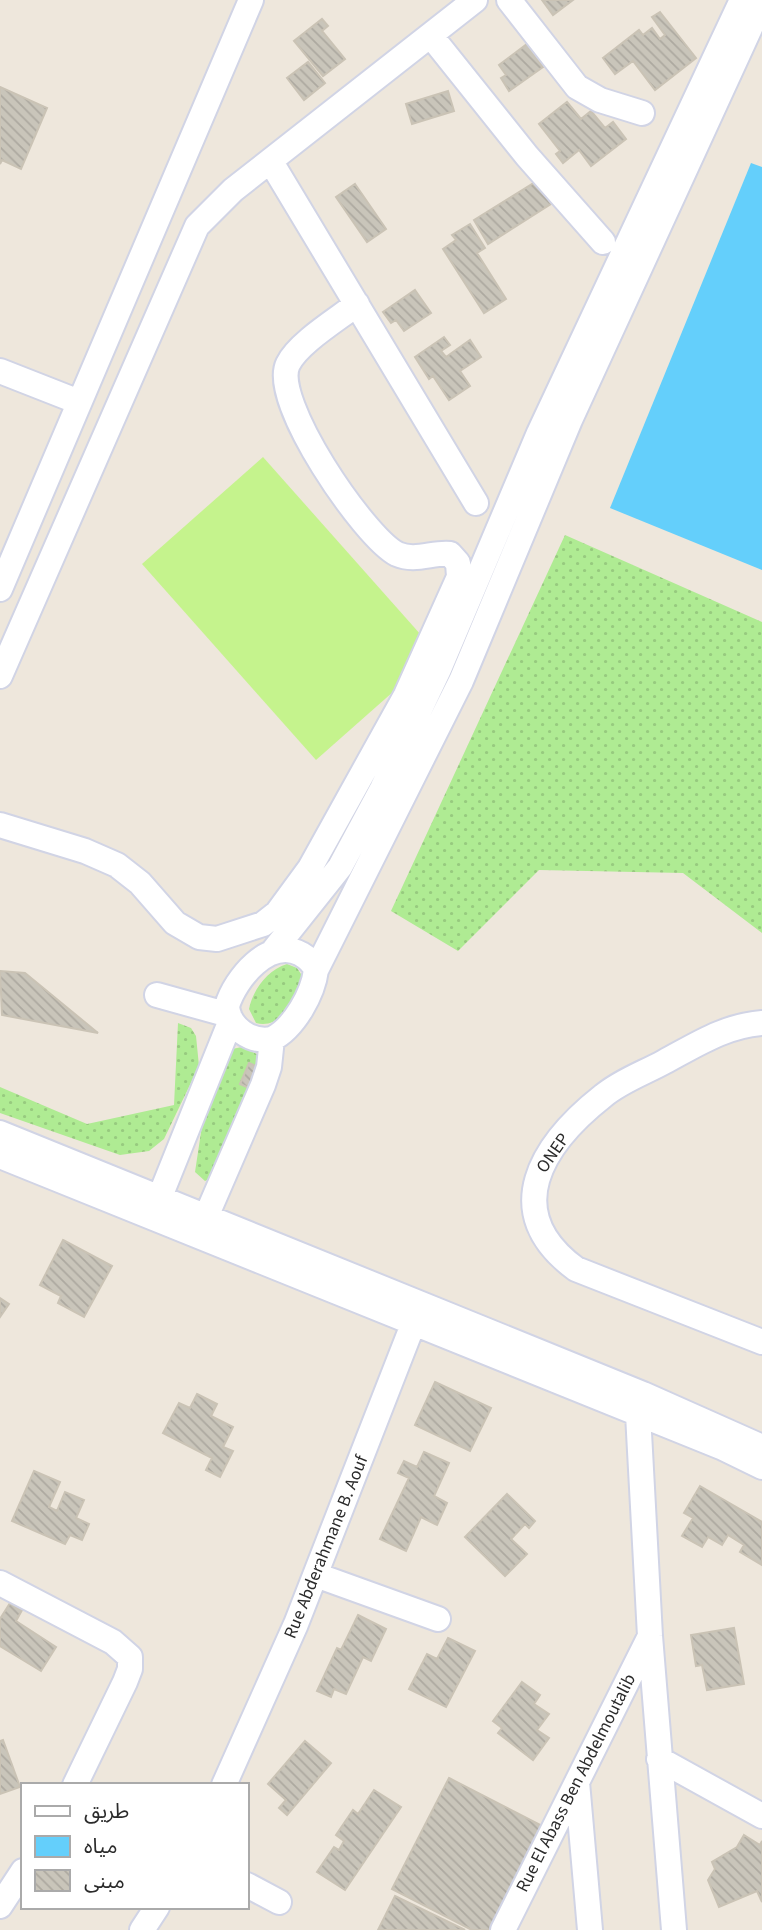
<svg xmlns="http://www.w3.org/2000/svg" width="762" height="1930" viewBox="0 0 762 1930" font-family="'Source Sans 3','Noto Sans Arabic',sans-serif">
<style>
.grass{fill:url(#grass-dots)}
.pitch{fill:#c5f38d}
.water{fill:#64cffb}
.building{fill:url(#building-back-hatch);stroke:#cac3b5;stroke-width:2}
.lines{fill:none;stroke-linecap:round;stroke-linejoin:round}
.minor-casing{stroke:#d1d4e5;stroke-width:28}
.minor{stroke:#fff;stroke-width:24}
.labels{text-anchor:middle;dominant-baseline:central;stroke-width:5;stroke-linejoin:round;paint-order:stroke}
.street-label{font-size:18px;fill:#2b2b2b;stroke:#fff}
</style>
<defs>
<pattern id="grass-dots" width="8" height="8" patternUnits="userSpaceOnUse" patternTransform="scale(1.75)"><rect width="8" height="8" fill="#afeb93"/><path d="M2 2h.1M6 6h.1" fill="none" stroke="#97ca7f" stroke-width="1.8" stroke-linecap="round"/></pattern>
<pattern id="building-back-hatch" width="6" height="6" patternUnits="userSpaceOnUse" patternTransform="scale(1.75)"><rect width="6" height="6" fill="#c9c5ba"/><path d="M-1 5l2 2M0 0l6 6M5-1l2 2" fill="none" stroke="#ada9a0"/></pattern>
</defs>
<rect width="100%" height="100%" fill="#eee7dc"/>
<path class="grass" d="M565,535L762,622V933L683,873L539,870L458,951L391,911Z
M287,964L297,968L303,977C298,997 282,1030 256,1023L249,1009C253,990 267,970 287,964Z
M178,1023L191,1028L196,1036L199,1066L164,1139L149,1151L120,1155L0,1113V1087L87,1124L174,1105Z
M242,1047L259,1055L260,1068L249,1064L240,1083L251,1089L212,1178L205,1181L195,1172L205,1106L232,1049Z"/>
<path class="pitch" d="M263,457L437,653L316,760L142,564Z"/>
<path class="water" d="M751,163L762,167V570L610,508Z"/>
<path class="building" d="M542,0H573L553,15Z
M660,12L696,58L655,90L633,61L615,74L603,58L639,30L643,35L652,28L660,39L665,35L652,17Z
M322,19L328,26L322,31L345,59L323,76L294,41Z
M527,44L543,67L509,91L501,78L506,75L499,65Z
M308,62L325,83L304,100L287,78Z
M0,87L47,108L21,169L2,160L0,164Z
M448,91L454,111L412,124L406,104Z
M567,102L581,119L591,111L605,128L613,122L626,139L591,166L579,150L563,163L556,154L560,151L539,124Z
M537,181L551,204L488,244L474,220Z
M355,184L386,229L367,242L336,197Z
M470,224L485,248L477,253L506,299L484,313L443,249L456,240L452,235Z
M415,290L431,313L404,331L396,320L391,323L383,312Z
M444,337L450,345L441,351L446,357L470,340L481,357L460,371L470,386L449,400L433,376L429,379L415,357Z
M0,971L25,973L98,1033L2,1015Z
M249,1063L260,1068L251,1089L240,1084Z
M63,1240L112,1266L84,1317L58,1303L61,1296L40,1285Z
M0,1298L9,1304L0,1317Z
M435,1382L491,1408L470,1451L415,1425Z
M197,1394L217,1404L211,1416L233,1427L223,1447L233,1451L220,1477L206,1470L212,1458L163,1433L179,1403L190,1408Z
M424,1452L449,1463L434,1496L447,1503L437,1525L421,1517L406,1551L380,1539L409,1478L398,1473L404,1461L417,1467Z
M34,1471L60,1482L49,1507L57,1511L65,1492L84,1500L76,1518L89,1524L82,1540L70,1535L65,1544L12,1521Z
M700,1486L762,1522V1565L740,1552L744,1545L728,1535L722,1545L708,1537L702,1547L682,1536L693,1518L684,1513Z
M507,1494L535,1521L529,1528L525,1524L511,1539L527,1554L505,1576L465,1537Z
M10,1603L22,1610L16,1621L56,1647L41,1671L0,1646V1619Z
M358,1615L386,1629L371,1661L363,1657L346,1694L334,1689L331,1697L317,1691L337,1648L341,1650Z
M734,1628L744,1684L707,1690L702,1665L696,1666L691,1635Z
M448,1638L475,1651L446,1707L409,1689L427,1654L437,1659Z
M522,1682L540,1695L534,1704L549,1714L537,1730L549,1738L533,1760L498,1733L502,1728L493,1721Z
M3,1740L20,1787L0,1794V1741Z
M305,1741L331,1763L287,1815L279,1808L286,1800L268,1784Z
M449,1778L548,1829L496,1930H472L392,1889Z
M374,1790L401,1807L345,1890L317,1872L334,1847L339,1850L344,1841L336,1835L353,1810L358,1814Z
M744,1835L760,1845L762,1841V1902L757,1891L719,1907L708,1880L715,1869L712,1862L737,1847Z
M395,1896L465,1930H378Z"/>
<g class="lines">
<defs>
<path id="minor" d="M509,0L577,87L600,100L642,113
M431,36L527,156L603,242
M271,162L476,503
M0,371L79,402
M0,589L251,0
M0,676L197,226L233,190L475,0
M0,825L85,851L117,865L140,883L175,923L199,937L217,939L263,924L277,913L310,868L406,695L459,577L458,563L450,554C433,552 415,562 397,554C364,537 270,400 288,364C298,343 338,319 357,304
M274,950L340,867L382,789L439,669L539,433L742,0
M316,970C313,962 308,958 301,954C269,937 235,979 227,1006C229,1028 251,1043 272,1039C294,1028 313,994 316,970L461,681L570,420L762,2
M157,995L229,1015
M762,1023C724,1026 696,1045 664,1062C644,1073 621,1081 603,1096C542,1144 498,1212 576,1269L762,1342
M0,1133L643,1394L762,1447
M0,1156L721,1447L762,1467
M153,1214L231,1020
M199,1233L263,1085L269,1067L272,1039
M641,1402L638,1414L650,1636L674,1930
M316,1575L438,1619
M0,1583L113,1642L130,1657V1669L125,1682L75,1785
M659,1759L762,1816
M577,1782L590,1930
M224,1785L296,1624L419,1309
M247,1885L279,1902
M0,1906L23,1871
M142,1930L157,1907
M503,1930L650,1636"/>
</defs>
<use href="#minor" class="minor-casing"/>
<use href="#minor" class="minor"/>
</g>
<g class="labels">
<g class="street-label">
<text transform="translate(553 1153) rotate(-55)">ONEP</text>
<text transform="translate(326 1547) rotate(-68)">Rue Abderahmane B. Aouf</text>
<text transform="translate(576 1783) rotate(-63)">Rue El Abass Ben Abdelmoutalib</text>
</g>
</g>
<rect x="21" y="1783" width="228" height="126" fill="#ffffff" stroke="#aaaaaa" stroke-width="2"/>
<rect x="35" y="1806" width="35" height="10" fill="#ffffff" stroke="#aaaaaa" stroke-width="2"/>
<text x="84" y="1818" font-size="21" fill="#2b2b2b">طريق</text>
<rect x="35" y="1836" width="35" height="21" fill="#64cffb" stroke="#aaaaaa" stroke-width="2"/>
<text x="84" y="1853" font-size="21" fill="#2b2b2b">مياه</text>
<rect x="35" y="1870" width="35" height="21" fill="url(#building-back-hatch)" stroke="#aaaaaa" stroke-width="2"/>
<text x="84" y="1888" font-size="21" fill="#2b2b2b">مبنى</text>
</svg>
